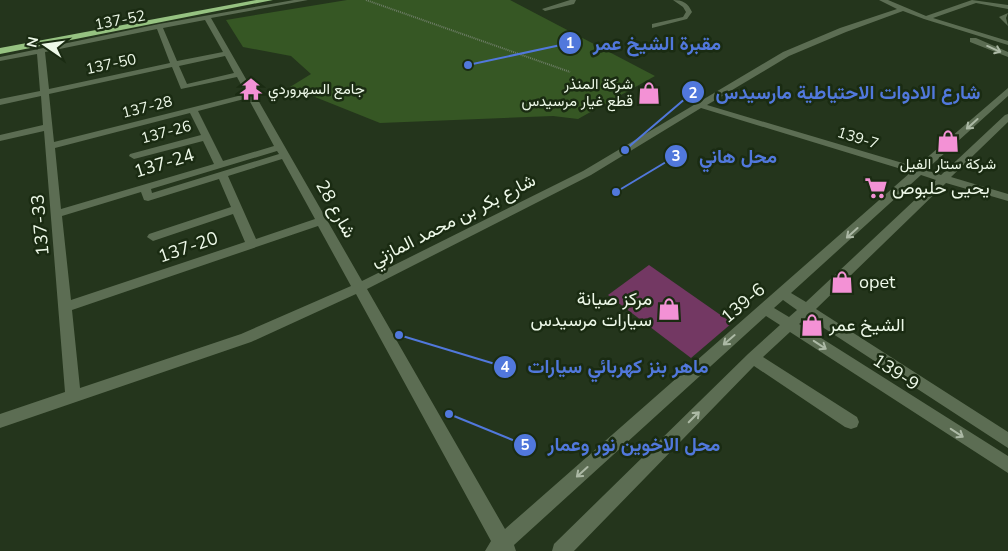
<svg xmlns="http://www.w3.org/2000/svg" width="1008" height="551" viewBox="0 0 1008 551" font-family="'Nunito Sans',Vazirmatn,sans-serif">
<style>
.green{fill:#365724}
.building{fill:#733863}
.lines{fill:none;stroke-linecap:round;stroke-linejoin:round}
.path{stroke:#6e7d67;stroke-width:2;stroke-dasharray:1 1;stroke-linecap:butt}
.minor{fill:#5c6d53;fill-rule:evenodd}
.highway{fill:#96c281;fill-rule:evenodd}
.oneway{stroke:#acb9a5}
.labels{text-anchor:middle;dominant-baseline:central;stroke-width:5;stroke-linejoin:round;paint-order:stroke}
.far-street-label{font-size:15px;fill:#edf8e8;stroke:#1a2b12}
.far-poi-label{font-size:15px;fill:#edf8e8;stroke:#1a2b12;text-anchor:end}
.street-label{font-size:18px;fill:#edf8e8;stroke:#1a2b12}
.poi-label{font-size:18px;fill:#edf8e8;stroke:#1a2b12;text-anchor:start}
.leader{fill:none;stroke:#5178dc;stroke-width:2}
.callout-dot{fill:#5178dc;stroke:#1a2b12;stroke-width:2}
.mark-label{font-size:15px;text-anchor:middle;font-weight:bold;fill:#fff}
.callout-label{font-size:19px;text-anchor:middle;font-weight:bold;fill:#5178dc;stroke:#1a2b12;stroke-width:5;stroke-linejoin:round;paint-order:stroke}
</style>
<rect width="100%" height="100%" fill="#24351c"/>
<path class="green" d="M347,0H510L655,76L578,119L553,116L380,123L290,87L311,74L291,56L243,47L226,20Z"/>
<path class="building" d="M649,265L732,323L691,358L608,295Z"/>
<g class="lines">
<path class="path" d="M366,0L570,72"/>
<path class="minor" d="M294,0H308L211,18L362,281L583,171L783,52L840,28L897,9L879,0H888L926,16L972,0L1008,5V9L976,3L933,18L1008,41V45L924,19L903,11L846,32L789,56L707,105L916,167L1008,88V96L926,170L941,175L1005,115L1008,114V122L951,177L1008,194V201L946,183L816,309L1008,432V448L807,317L799,324L1008,456V473L790,332L763,357L857,417L859,422L857,427L851,429L845,427L754,366L574,551H552L554,544L748,354L780,325L766,316L514,545L516,551H485L491,541L356,294L251,342L0,428V414L65,392L44,131L0,141V135L43,125L41,96L0,105V99L40,91L37,54L0,61V57L159,24ZM205,20L223,52L177,61L163,28ZM157,29L170,63L49,89L45,52ZM225,56L234,73L187,84L179,66ZM172,67L181,89L237,77L246,94L54,142L49,94ZM248,98L274,146L223,161L198,111ZM701,108L911,172L505,529L367,289L591,175ZM190,113L201,135L130,154L129,156L134,159L203,141L214,164L61,209L55,148ZM277,151L279,154L152,193L151,189ZM282,159L315,219L256,239L228,176ZM921,175L936,180L806,302L791,293ZM219,179L231,207L149,234L147,237L153,241L233,214L245,242L71,300L62,216L141,192L144,200L148,201ZM318,226L351,286L241,334L80,388L72,310ZM783,300L797,310L789,317L774,308Z
M570,0H576L574,4L545,11L542,9Z
M673,0C683,0 688,3 692,12L687,19L652,28V24L683,17L686,12L683,7Z
M1008,13L1006,18L1008,26L999,17Z
M970,38H976L1008,52V57L970,42Z"/>
<path class="highway" d="M256,0H273L0,54V48Z"/>
</g>
<defs><path id="oneway-shaft" d="M-6 0H5M1.5-3L5.5 0L1.5 3" fill="none" stroke-width="1.6" stroke-linecap="round" stroke-linejoin="round" transform="scale(1.25)"/></defs>
<g class="oneway">
<use href="#oneway-shaft" transform="translate(994 49) rotate(24)"/>
<use href="#oneway-shaft" transform="translate(972 124) rotate(138)"/>
<use href="#oneway-shaft" transform="translate(852 233) rotate(138)"/>
<use href="#oneway-shaft" transform="translate(729 340) rotate(139)"/>
<use href="#oneway-shaft" transform="translate(820 345) rotate(33)"/>
<use href="#oneway-shaft" transform="translate(694 417) rotate(-45)"/>
<use href="#oneway-shaft" transform="translate(957 433) rotate(33)"/>
<use href="#oneway-shaft" transform="translate(582 472) rotate(138)"/>
</g>
<defs>
<symbol id="temple-bare" viewBox="-9 -9 18 18"><path d="M0-6L5-2H3V0L6.5 2.5H4V6H1.5V3h-3V6H-4V2.5H-6.5L-3 0V-2H-5Z" fill="#f391d5" stroke="#1a2b12" stroke-width="2.5" paint-order="stroke"/></symbol>
<symbol id="shop-bare" viewBox="-9 -9 18 18"><path d="M-5-2.5h2.3a2.7 3.5 0 0 1 5.4 0H5L5.5 6h-11ZM-1.5-2.5h3a1.5 2.3 0 0 0-3 0Z" fill="#f391d5" stroke="#1a2b12" stroke-width="2.5" paint-order="stroke"/></symbol>
<symbol id="supermarket-bare" viewBox="-9 -9 18 18"><path d="M-6-5.5h2.5l.6 2H6L4.5 2H-2.5L-4.4-4H-6ZM-1.5 3.2a1.3 1.3 0 1 0 .1 0ZM3 3.2a1.3 1.3 0 1 0 .1 0Z" fill="#f391d5" stroke="#1a2b12" stroke-width="2.5" paint-order="stroke"/></symbol>
</defs>
<g fill-rule="evenodd">
<use href="#temple-bare" x="235" y="73" width="32" height="32"/>
<use href="#shop-bare" x="633" y="77" width="32" height="32"/>
<use href="#shop-bare" x="932" y="125" width="32" height="32"/>
<use href="#supermarket-bare" x="860" y="172" width="32" height="32"/>
<use href="#shop-bare" x="826" y="266" width="32" height="32"/>
<use href="#shop-bare" x="653" y="293" width="32" height="32"/>
<use href="#shop-bare" x="796" y="309" width="32" height="32"/>
</g>
<g class="labels">
<g class="far-street-label">
<text transform="translate(120 20) rotate(-11)">137-52</text>
<text transform="translate(111 64) rotate(-12)">137-50</text>
<text transform="translate(147 107) rotate(-14)">137-28</text>
<text transform="translate(166 132) rotate(-15)">137-26</text>
<text transform="translate(858 138) rotate(17)">139-7</text>
</g>
<g class="far-poi-label">
<text x="633" y="84">شركة المنذر<tspan x="633" dy="17">قطع غيار مرسيدس</tspan></text>
<text x="268" y="89" text-anchor="start">جامع السهروردي</text>
<text x="948" y="164" text-anchor="middle">شركة ستار الفيل</text>
</g>
<g class="street-label">
<text transform="translate(164 163) rotate(-17)">137-24</text>
<text transform="translate(336 209) rotate(61)">شارع 28</text>
<text transform="translate(453 220) rotate(-27)">شارع بكر بن محمد المازني</text>
<text transform="translate(40 225) rotate(-95)">137-33</text>
<text transform="translate(188 247) rotate(-19)">137-20</text>
<text transform="translate(743 303) rotate(-40)">139-6</text>
<text transform="translate(896 372) rotate(33)">139-9</text>
</g>
<g class="poi-label">
<text x="892" y="188">يحيى حلبوص</text>
<text x="859" y="282">opet</text>
<text x="652" y="299" text-anchor="end">مركز صيانة<tspan x="652" dy="21">سيارات مرسيدس</tspan></text>
<text x="829" y="325">الشيخ عمر</text>
</g>
</g>
<path class="leader" d="M468 65L570 43M625 150L693 92M616 192L676 156M399 335L505 367M449 414L525 445"/>
<g class="callout-dot">
<circle cx="468" cy="65" r="5"/>
<circle cx="625" cy="150" r="5"/>
<circle cx="616" cy="192" r="5"/>
<circle cx="399" cy="335" r="5"/>
<circle cx="449" cy="414" r="5"/>
<circle cx="570" cy="43" r="12"/>
<circle cx="693" cy="92" r="12"/>
<circle cx="676" cy="156" r="12"/>
<circle cx="505" cy="367" r="12"/>
<circle cx="525" cy="445" r="12"/>
</g>
<g class="mark-label">
<text x="570" y="48">1</text>
<text x="693" y="98">2</text>
<text x="676" y="161">3</text>
<text x="505" y="372">4</text>
<text x="525" y="450">5</text>
</g>
<g class="callout-label">
<text x="657" y="50">مقبرة الشيخ عمر</text>
<text x="848" y="99">شارع الادوات الاحتياطية مارسيدس</text>
<text x="738" y="163">محل هاني</text>
<text x="618" y="373">ماهر بنز كهربائي سيارات</text>
<text x="634" y="451">محل الاخوين نور وعمار</text>
</g>
<g transform="translate(45 45) rotate(283)" stroke="#1a2b12" stroke-width="4" paint-order="stroke">
<path d="M0-4L9 19L0 12L-9 19Z" fill="#edf8e8"/>
<text y="-8" font-size="14" font-weight="bold" text-anchor="middle" fill="#edf8e8">N</text>
</g>
</svg>
